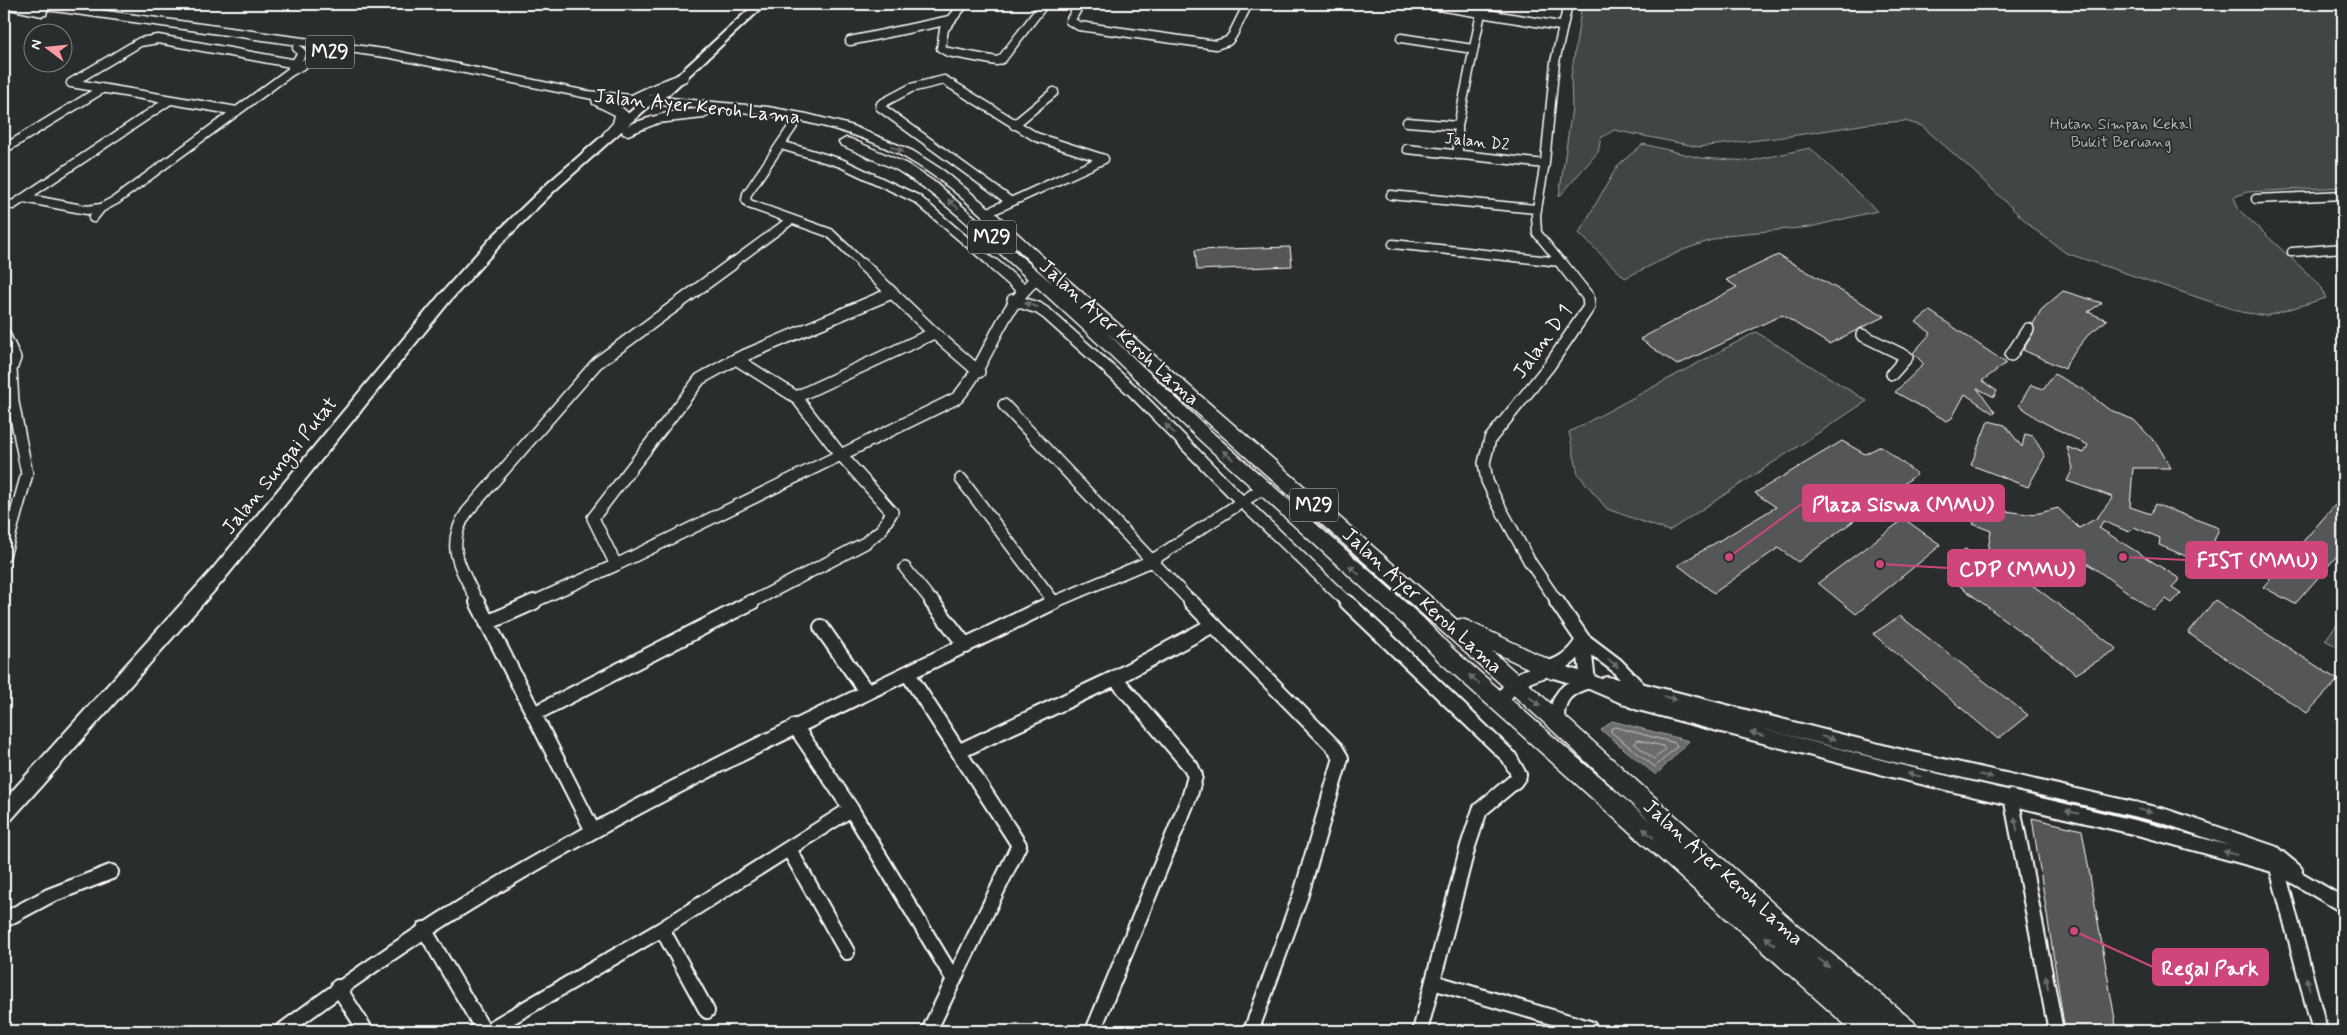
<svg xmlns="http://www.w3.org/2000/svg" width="2347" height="1035" viewBox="0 0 2347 1035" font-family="Mynerve,sans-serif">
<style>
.green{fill:#414445;stroke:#a0a2a2}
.water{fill:#6a6c6d;stroke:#a6a7a7}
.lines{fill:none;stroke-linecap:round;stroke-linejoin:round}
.shore{stroke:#c3c4c5;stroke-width:1}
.building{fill:#555758;stroke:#fff}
.minor-far2-casing{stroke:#fff;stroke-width:11}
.minor-far1-casing{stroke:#fff;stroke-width:14}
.minor-casing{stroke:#fff;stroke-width:18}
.secondary-casing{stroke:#fff;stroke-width:4}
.primary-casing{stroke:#fff;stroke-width:3}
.minor-far2{stroke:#2a2d2e;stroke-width:8}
.minor-far1{stroke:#2a2d2e;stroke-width:11}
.minor{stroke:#2a2d2e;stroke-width:14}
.secondary{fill:#2a2d2e;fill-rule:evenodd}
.primary{fill:#2a2d2e;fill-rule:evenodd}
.oneway{fill:#6a6c6d}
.labels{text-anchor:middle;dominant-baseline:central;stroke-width:4;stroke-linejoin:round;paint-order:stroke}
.far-park-label{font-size:16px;fill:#b3b4b5;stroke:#2a2d2e}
.far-street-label{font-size:16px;fill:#fff;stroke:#2a2d2e}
.shield{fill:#2a2d2e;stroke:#bfc0c0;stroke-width:1}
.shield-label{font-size:19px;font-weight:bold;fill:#fff}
.street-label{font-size:20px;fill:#fff;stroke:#2a2d2e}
.leader{fill:none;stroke:#ce467c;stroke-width:2}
.callout-dot{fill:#ce467c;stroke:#2a2d2e;stroke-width:2}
.callout{fill:#ce467c;stroke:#ce467c;stroke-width:2}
.callout-label{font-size:21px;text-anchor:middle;font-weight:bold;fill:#fff}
</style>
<rect width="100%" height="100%" fill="#2a2d2e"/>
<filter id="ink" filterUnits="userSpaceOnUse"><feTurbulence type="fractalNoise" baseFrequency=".02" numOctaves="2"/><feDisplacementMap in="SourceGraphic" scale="10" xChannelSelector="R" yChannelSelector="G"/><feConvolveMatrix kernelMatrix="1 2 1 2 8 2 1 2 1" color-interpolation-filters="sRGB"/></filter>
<g filter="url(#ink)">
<path class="green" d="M1582,4H2343V187L2247,192L2234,197L2239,210L2318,283L2326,298L2267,316L2241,312L2066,253L2034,229L1970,168L1922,126L1905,121L1867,124L1784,137L1699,147L1614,130L1601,138L1598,152L1559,197L1572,108L1571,77Z
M1643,144L1700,158L1750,161L1810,148L1877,211L1810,227L1726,235L1683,250L1625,278L1579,233L1618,165Z
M1756,332L1867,401L1669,531L1607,509L1578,474L1569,432Z
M2343,617V650L2325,640Z"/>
<path class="water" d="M1612,721L1689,741L1656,775L1601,730Z"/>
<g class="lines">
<path class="shore" d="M1615,727L1675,743L1677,746L1655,767L1611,732V729Z
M1638,740L1663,746L1665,750L1654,759L1635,744Z"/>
</g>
<path class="building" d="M1290,247L1292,266L1197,270L1195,250Z
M1778,255L1885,316L1829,344L1782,315L1677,365L1640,339L1737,287L1726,280Z
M2063,291L2102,303L2088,312L2107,320L2089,334L2070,357L2065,369L2023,350L2034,332L2033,324L2041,310Z
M1930,311L2006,363L1982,381L1997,391L1994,397L1977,388L1995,412L1994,414L1965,394L1952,418L1947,421L1895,392L1924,364L1913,353L1931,333L1916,322Z
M2054,374L2084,390L2108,409L2134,420L2157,444L2171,468H2133L2130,507L2151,514L2155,504L2219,528L2205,564L2159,545L2160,538L2134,527L2129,532L2103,521L2099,528L2180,579L2172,587L2181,593L2172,603L2166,599L2153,610L2084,561L2083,564L2068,557L2044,560L1998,559L2117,649L2076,674L1947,576L1963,565L1955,558L1965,549L1986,562L1991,531L1973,524L1983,505L2006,511L2027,514L2040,513L2058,508L2079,528L2097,518L2113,497L2067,481L2073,468L2067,447L2084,453L2088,445L2039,420L2019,405L2031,385L2044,389Z
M1988,421L2005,425L2022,447L2025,434L2033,436L2045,456L2028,487L1971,465Z
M1842,441L1865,454L1881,446L1917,474L1798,562L1778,548L1714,593L1678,565L1776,507L1755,493Z
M2343,496V549L2295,604L2263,587Z
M1904,519L1941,545L1856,614L1818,583Z
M2215,600L2338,680L2307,713L2188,633Z
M1900,616L2028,715L1998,739L1873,634Z
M2032,818L2082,830L2117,1031H2065Z"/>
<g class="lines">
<defs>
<path id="minor-far2" d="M964,4L944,29L941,48L948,52L997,61L1002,59L1044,4
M1080,4L1070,21L1079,26L1216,45L1228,41L1232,36L1248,4
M1426,4L1560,26
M1401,38L1473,49
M850,41L950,20
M292,68L302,53L297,48
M71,83L140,42L158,39L302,65
M71,83L237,111
M1407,122L1458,126
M1014,125L1054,92
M793,126L747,194L746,200L749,204L830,233L863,265
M781,145L841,163L917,199L994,265
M4,149L102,89
M1407,149L1545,164
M1458,155V126L1481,13
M1391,195L1535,209
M24,198L87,210L101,208
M2256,199L2343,195
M1011,202L880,107L881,104L911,88L944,80L1036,137L1104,159
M4,203L13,205L170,100
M987,213L1104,159
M93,218L101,208L116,200L290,72L318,56L332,52
M1393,244L1560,262
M2292,252L2343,248
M730,265L791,220
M1563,265L1537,233L1536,215L1545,162L1555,62L1568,4"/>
<path id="minor-far1" d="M862,264L934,333L979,372
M993,264L1022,289
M1013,300L1038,308L1047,314L1133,391L1241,501L1348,603
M4,334L15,358L11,369L13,402L27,474L4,556
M1862,335L1907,357L1892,374
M2011,355L2028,329
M736,359L796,397L840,454L892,512L881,530L865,543L750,603
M796,397L934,333
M1004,405L1192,603
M961,479L1054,602
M616,565L593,518L700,379L736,359L892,293
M905,568L933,603
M478,603C462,569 443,547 467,512L597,363L732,264
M531,603L616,565L957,398C990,361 998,311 1036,279
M1052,603L1151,561L1265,487
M1558,603L1530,562L1498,504L1487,481L1484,463L1490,439L1549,366L1589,307L1588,297L1562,264"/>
<path id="minor" d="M477,602L593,831
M932,602L966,646
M1191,602L1335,748L1341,758L1301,894L1251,1031
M1347,602L1509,757L1519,775L1515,781L1480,810L1468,846L1420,1031
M1557,602L1583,640L1588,681
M487,623L534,602
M821,627L866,691
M1551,670L1588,681L1639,703L1896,771L2146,830L2277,866L2343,905
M908,674L1019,845L929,1031
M1607,684L1640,690L1894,755L2164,816L2273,853L2295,871
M1506,706L1503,699C1520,662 1562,681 1583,640L1616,665L1640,690
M534,714L752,602
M1557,721C1556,697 1567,687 1589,681
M795,726L851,809L954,980
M960,751L1115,678L1213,625
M2011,797L2056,1031
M789,849L847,952
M2276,864L2320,1031
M4,920L49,896L111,872
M424,929L484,1031
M662,929L707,1011
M1433,982L1589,1028
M338,987L366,1031
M282,1031C350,980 419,932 492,889C673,780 865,695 1054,602
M487,1031L662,929L851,809
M1093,1031L1190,795L1195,776L1191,767L1115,678"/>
<path id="secondary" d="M755,4H766L668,95L654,102L554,191L502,243L449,302L222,582L11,820L4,823V800L210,572L439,296L492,237L546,185L646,98L660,91Z"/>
<path id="primary" d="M4,4H55L391,50L587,91L632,95C634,93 675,75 681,74L686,75L688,78L686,81L649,96L768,107L807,114L850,125L913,151L944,171L992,210L1068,280L1457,620L1461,619L1468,621L1558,664L1561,670L1558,676L1551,679L1492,651L1796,924L1914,1022L1918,1031H1886L1883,1029L1884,1031H1852L1439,661L1409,630L1203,443L1084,330L960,217L923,187L897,170L841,145L839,142L846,138L851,139L907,164L933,181L1053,284C1007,240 961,189 904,157C816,109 707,110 609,101L619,105L629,114L624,127C638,120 700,100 711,114L704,118L658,123L628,135L623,134L622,130L615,137L610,138L603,134L613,123L615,115L593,104L592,99L391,58L47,10L46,15L42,16L4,8ZM1105,331L1549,727L1652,823L1453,649L1423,618L1215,435Z"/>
</defs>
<use href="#minor-far2" class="minor-far2-casing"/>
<use href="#minor-far1" class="minor-far1-casing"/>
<use href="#minor" class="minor-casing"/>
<use href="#secondary" class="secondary-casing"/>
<use href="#primary" class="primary-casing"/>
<use href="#minor-far2" class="minor-far2"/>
<use href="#minor-far1" class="minor-far1"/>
<use href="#minor" class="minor"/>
<use href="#secondary" class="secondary"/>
<use href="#primary" class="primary"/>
</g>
<defs><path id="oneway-solid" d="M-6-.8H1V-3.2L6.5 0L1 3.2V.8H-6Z" transform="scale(1.25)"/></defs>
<g class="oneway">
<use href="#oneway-solid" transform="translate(897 149) rotate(23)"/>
<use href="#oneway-solid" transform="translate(953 204) rotate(-140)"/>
<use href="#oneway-solid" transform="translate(1031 305) rotate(-162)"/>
<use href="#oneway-solid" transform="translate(1170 429) rotate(-135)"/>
<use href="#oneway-solid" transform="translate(1228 455) rotate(-139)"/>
<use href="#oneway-solid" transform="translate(1354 570) rotate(-138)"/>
<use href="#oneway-solid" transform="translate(1613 663) rotate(40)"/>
<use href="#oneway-solid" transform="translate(1474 679) rotate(-139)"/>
<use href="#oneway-solid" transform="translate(1670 698) rotate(14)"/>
<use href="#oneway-solid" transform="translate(1535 702) rotate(41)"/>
<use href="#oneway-solid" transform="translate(1757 734) rotate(-165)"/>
<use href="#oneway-solid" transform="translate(1828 738) rotate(14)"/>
<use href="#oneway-solid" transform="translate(1914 775) rotate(-167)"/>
<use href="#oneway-solid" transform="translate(1986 776) rotate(13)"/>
<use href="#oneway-solid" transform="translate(2145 811) rotate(14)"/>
<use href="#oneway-solid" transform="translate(2072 812) rotate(-166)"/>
<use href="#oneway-solid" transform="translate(2016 824) rotate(-101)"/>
<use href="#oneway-solid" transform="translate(1648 833) rotate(-138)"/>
<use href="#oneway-solid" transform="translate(2230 853) rotate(-165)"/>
<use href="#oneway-solid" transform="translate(1770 941) rotate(-138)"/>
<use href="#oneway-solid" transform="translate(1824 963) rotate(40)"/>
<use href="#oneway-solid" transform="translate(2047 983) rotate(-101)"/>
<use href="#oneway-solid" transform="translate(2308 984) rotate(-105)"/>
</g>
</g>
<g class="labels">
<g class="far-park-label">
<text x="2121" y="124">Hutan Simpan Kekal<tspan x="2121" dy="18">Bukit Beruang</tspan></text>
</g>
<g class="far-street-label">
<text transform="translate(1477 142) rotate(6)">Jalan D2</text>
</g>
<g class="shield">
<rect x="306" y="35.5" width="48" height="33" rx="4"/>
<rect x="968" y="220.5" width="48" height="33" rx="4"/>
<rect x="1290" y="488.5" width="48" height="33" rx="4"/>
</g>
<g class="shield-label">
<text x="330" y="52">M29</text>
<text x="992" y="237">M29</text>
<text x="1314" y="505">M29</text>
</g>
<g class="street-label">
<text transform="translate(697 107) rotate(6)">Jalan Ayer Keroh Lama</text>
<text transform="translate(1119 333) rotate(42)">Jalan Ayer Keroh Lama</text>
<text transform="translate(1543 342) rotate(-54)">Jalan D 1</text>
<text transform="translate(280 466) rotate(-51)">Jalan Sungai Putat</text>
<text transform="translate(1422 601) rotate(42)">Jalan Ayer Keroh Lama</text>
<text transform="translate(1723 873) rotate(42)">Jalan Ayer Keroh Lama</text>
</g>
</g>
<path class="leader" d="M1729 557L1803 503M2123 557L2186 560M1880 564L1948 568M2074 931L2153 967"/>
<g class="callout-dot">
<circle cx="1729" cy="557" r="5"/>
<circle cx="2123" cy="557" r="5"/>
<circle cx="1880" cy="564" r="5"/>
<circle cx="2074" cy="931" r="5"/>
</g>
<g class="callout">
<rect x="1803" y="485" width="201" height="36" rx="5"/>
<rect x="2186" y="542" width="141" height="36" rx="5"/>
<rect x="1948" y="550" width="137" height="36" rx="5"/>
<rect x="2153" y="949" width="115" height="36" rx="5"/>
</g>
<g class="callout-label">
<text x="1903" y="511">Plaza Siswa (MMU)</text>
<text x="2257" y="567">FIST (MMU)</text>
<text x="2017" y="576">CDP (MMU)</text>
<text x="2210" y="975">Regal Park</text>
</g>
<rect width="2347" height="1035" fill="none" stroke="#2a2d2e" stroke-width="20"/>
<rect x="10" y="10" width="2327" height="1015" fill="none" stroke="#fff" stroke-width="2" filter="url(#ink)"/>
<g transform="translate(48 48) rotate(286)"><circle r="24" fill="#2a2d2e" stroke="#7f8182"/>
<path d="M0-4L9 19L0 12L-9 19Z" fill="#ff9aa2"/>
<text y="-8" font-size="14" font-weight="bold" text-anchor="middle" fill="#ffffff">N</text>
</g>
</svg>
